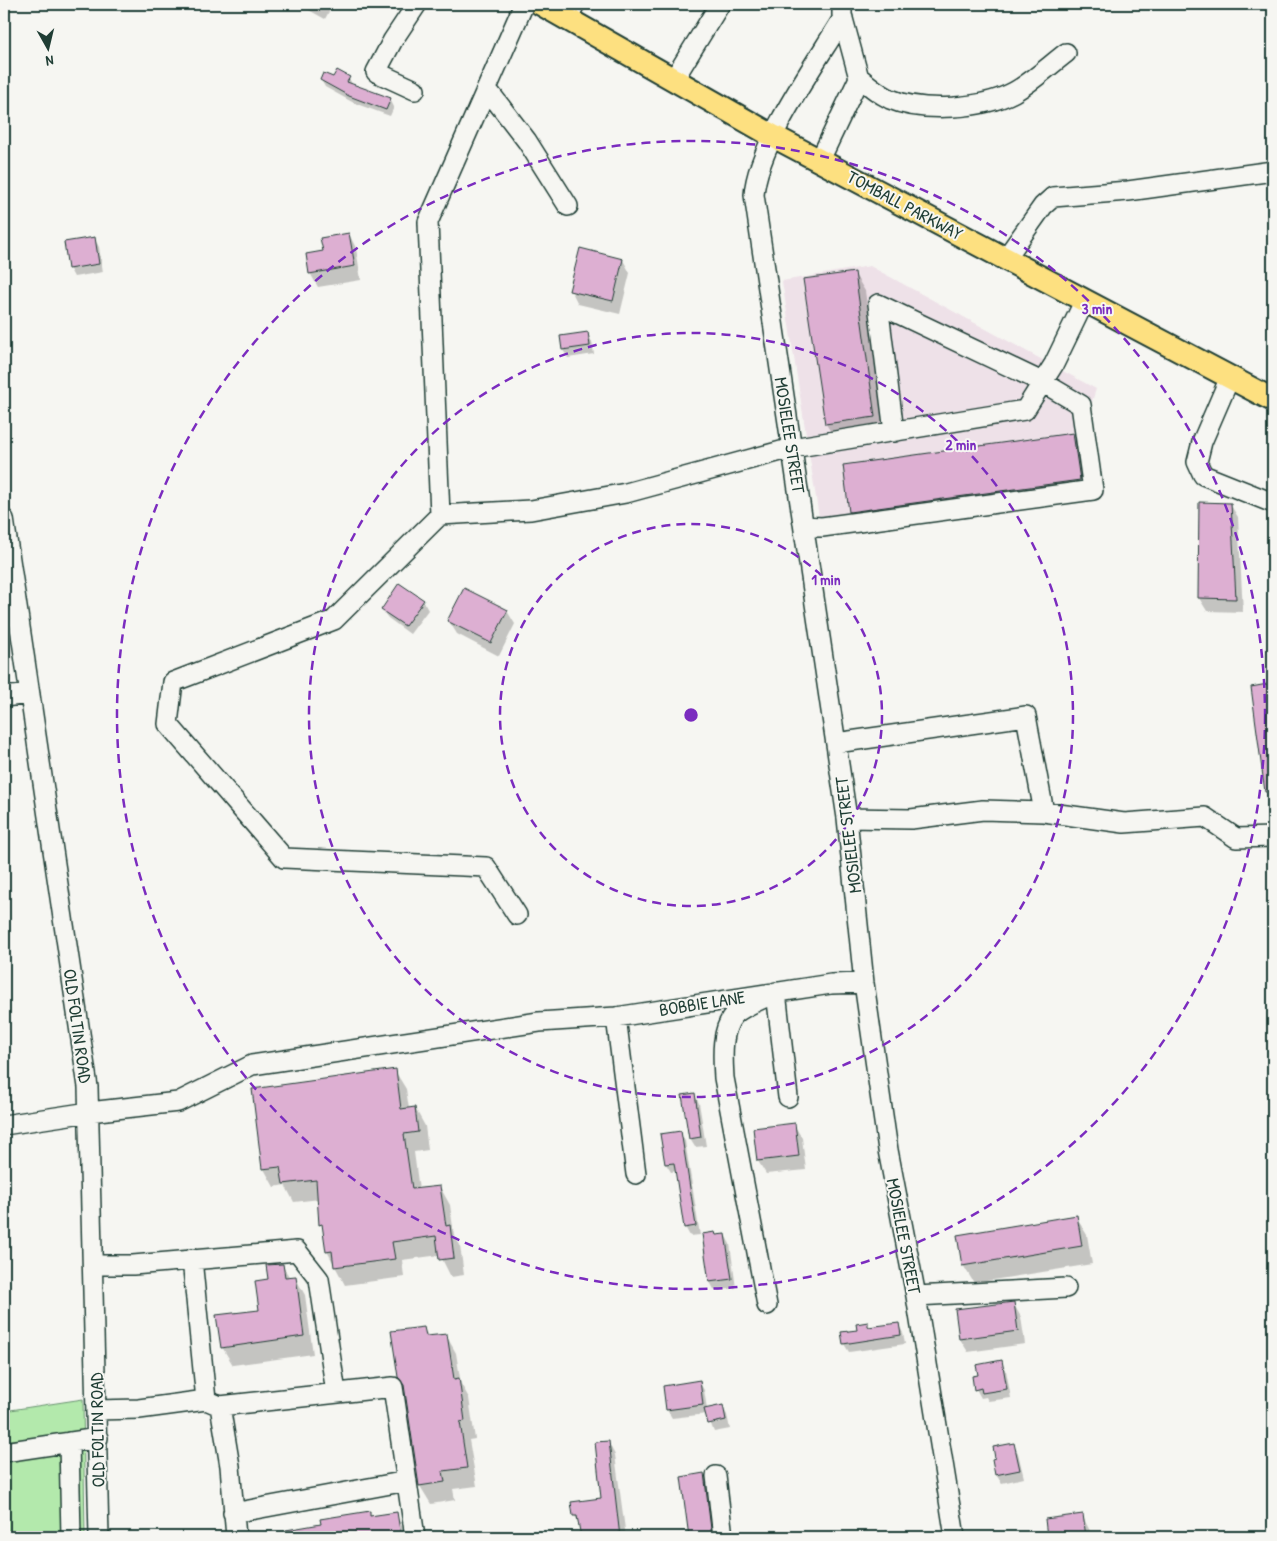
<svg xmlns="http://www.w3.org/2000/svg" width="1277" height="1541" viewBox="0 0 1277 1541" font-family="'Patrick Hand',sans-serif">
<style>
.built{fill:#eee1e8}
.green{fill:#b3e9ac;stroke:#699370}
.shadow{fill:#0003}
.building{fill:#ddafd2;stroke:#1f3d34}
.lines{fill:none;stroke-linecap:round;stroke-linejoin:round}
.minor-casing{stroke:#1f3d34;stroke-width:22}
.major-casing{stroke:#1f3d34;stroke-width:26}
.minor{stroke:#f6f6f2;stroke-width:19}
.major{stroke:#fde080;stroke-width:22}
.ring{fill:none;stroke:#7b2cbf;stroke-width:2.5;stroke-dasharray:9 6}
.labels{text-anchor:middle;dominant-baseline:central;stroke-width:4;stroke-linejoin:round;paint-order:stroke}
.street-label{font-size:18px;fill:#1f3d34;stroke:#f6f6f2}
.centre{fill:#7b2cbf;stroke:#f6f6f2;stroke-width:2.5}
.ring-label{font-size:15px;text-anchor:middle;font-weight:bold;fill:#7b2cbf;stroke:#f6f6f2;stroke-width:4;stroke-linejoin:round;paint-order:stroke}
</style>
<rect width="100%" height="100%" fill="#f6f6f2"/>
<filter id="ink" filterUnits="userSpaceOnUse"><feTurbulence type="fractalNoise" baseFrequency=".02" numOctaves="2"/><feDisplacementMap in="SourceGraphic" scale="10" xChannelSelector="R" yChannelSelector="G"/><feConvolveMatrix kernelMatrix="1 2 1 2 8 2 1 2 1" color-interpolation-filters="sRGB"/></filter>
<g filter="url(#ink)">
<path class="built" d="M870,266L1096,389L1091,405L1104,496L822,536L782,281Z"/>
<path class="green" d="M83,1399L85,1537H4V1411Z"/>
<path class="shadow" d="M304,4H333L325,19L307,9Z
M334,78H349L353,86L390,99L394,107L390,116L354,103L325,87L321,80Z
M349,234L356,248L361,280L318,287L310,273Z
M94,238L99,247L103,272L74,277L69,268Z
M623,260L630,273L620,314L578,304L571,290Z
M854,273L865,291L885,435L837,442L826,424Z
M587,333L592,342L594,354L568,358L563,350Z
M1072,434L1082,452L1090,498L860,530L850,512Z
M1230,504L1238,517L1243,612L1207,611L1199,598Z
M423,601L428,610L410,634L388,618L382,610Z
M507,611L515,624L499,656L457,634L449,621Z
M1273,685V829L1252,688Z
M395,1071L406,1089L409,1109L415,1108L425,1126L428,1150L414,1152L419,1190L440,1187L450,1205L454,1235L460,1245L464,1275L451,1277L440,1255L402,1260L404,1277L345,1285L327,1251L319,1207L320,1199L294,1202L285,1185L274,1187L264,1169Z
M694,1094L699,1103L706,1146L695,1147L690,1139Z
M794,1125L802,1138L806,1170L766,1174L758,1161Z
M680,1133L685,1141L700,1235L690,1236L685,1227L677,1171L671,1172L666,1164Z
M1076,1217L1087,1235L1092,1264L974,1283L963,1265Z
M703,1235H725L730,1244L736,1288L715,1291L710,1282Z
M282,1265L290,1278L295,1277L305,1295L313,1354L233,1365L222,1347L260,1311L269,1280Z
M1013,1303L1021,1317L1025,1344L968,1352L960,1339Z
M867,1323L870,1328L898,1324L903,1333L905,1344L849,1352L844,1344Z
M423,1328L429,1337L446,1335L456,1353L461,1384L469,1398L475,1439L469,1440L477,1486L453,1489L455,1500L431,1504L420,1486L406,1389L399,1376Z
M1001,1362L1006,1370L1011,1398L988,1401L986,1397L981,1398L976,1389L980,1376Z
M699,1382L704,1390L707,1409L722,1406L727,1415L730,1429L714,1432L707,1414L672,1418L667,1410Z
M608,1442L615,1455L626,1537H582L580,1525L575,1516L602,1499Z
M1013,1444L1018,1453L1024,1478L1002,1483L996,1475L993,1460Z
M703,1475L711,1488L717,1537H690L682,1478Z
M369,1513L372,1518L396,1514L407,1537H308L306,1528Z
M1082,1515L1093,1537H1049L1046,1520Z"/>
<path class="building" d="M337,70L350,77L347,82L391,98L386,110L349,96L320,80L323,73L333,77Z
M349,233L355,266L309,274L306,254L323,251L320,238Z
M95,237L99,264L68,269L64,242Z
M580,248L623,259L613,301L569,291Z
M855,272L875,417L825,424L803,279Z
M588,332L590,346L562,350L560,336Z
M1073,433L1080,480L849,512L843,465Z
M1199,502L1231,503L1236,599L1198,598Z
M399,583L424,600L405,626L381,610Z
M464,588L508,610L491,643L447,621Z
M1273,683V792H1265L1251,687Z
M396,1069L401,1109L415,1107L418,1132L404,1134L412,1189L440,1186L446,1226L450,1225L454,1258L439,1260L436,1236L392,1242L395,1259L334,1267L332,1251L326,1252L322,1224L319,1225L316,1180L283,1184L280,1167L262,1169L252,1089Z
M695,1093L701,1137L689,1139L682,1095Z
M795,1123L799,1156L757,1161L753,1128Z
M681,1131L696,1226L684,1228L674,1163L665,1164L660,1134Z
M1077,1215L1082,1246L962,1266L957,1235Z
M715,1232L716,1235L725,1234L732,1279L709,1282L702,1234Z
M283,1264L285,1277L296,1276L304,1336L221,1348L216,1315L259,1310L255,1281L268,1279L266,1265Z
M1014,1302L1018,1331L959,1339L955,1309Z
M868,1322V1327L899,1323L901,1335L843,1344L841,1332L857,1330L856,1324Z
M424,1327L426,1336L447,1334L454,1379L459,1378L465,1421L460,1422L467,1468L443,1471L445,1482L419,1486L404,1385L398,1377L391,1331Z
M1002,1360L1007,1389L982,1393L981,1388L974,1390L972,1376L978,1375L976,1365Z
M700,1380L703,1405L666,1410L663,1386Z
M723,1405L726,1420L708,1424L704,1409Z
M609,1441L620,1537H581L577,1516H573L571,1502L601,1498L595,1442Z
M1014,1443L1020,1470L995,1475L992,1459L995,1458L993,1447Z
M704,1473L712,1537H689L681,1477Z
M370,1511V1516L397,1512L401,1537H287L286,1530L321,1524L320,1519Z
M1083,1514L1086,1537H1047L1045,1519Z"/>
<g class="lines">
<defs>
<path id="minor" d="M567,18L575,4
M843,18C816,63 757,145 754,195L847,818L864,983L888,1150L916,1296L955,1537
M859,77C869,86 878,93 890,99C923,113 982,109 1014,92C1032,82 1049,66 1066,53
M674,79L720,4
M487,89L527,141L568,206
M415,90L376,72L393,40L417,4
M820,160L859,78L842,15V4
M1006,258L1043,206L1053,197L1128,191L1273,171
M1230,377L1202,442L1197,462L1203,475L1273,503
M440,515L531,510L626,493L792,448L1025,410L1054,364L1085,300
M4,519L88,1087L99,1537
M804,526L822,527L1093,490L1081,405L1042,382L878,304L894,432
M4,697L30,694
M836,743L1026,716L1044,812
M847,818L911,819L983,810L1044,812L1124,823L1205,817L1236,838L1273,837
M517,915L486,867L284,858L168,724L173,682L334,620L440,515L428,222L524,4
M616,1017L636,1174
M4,1125L89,1112L178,1102L252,1065L539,1022L616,1017L831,984L864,983
M192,1259L206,1400
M94,1265H133L297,1251L319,1279L336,1393
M916,1296L1066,1288
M767,1305L724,1078C723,1060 720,1029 735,1014C745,1005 764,999 776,992L788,1097
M220,1406L393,1387L415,1537
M96,1410L139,1409L206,1400L220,1406L230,1466L236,1537
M69,1442L71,1537
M4,1452L98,1438
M716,1476L723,1537
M233,1513L407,1481"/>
<path id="major" d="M541,4L773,136L1273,400"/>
</defs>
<use href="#minor" class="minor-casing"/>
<use href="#major" class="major-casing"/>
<use href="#minor" class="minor"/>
<use href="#major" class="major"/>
</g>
</g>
<g class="ring">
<circle cx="691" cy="715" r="191"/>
<circle cx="691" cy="715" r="382"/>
<circle cx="691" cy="715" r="574"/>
</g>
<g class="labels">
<g class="street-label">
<text transform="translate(905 205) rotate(28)">TOMBALL PARKWAY</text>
<text transform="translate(790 435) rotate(81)">MOSIELEE STREET</text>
<text transform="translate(848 835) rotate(-97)">MOSIELEE STREET</text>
<text transform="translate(702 1003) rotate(-9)">BOBBIE LANE</text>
<text transform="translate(78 1026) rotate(82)">OLD FOLTIN ROAD</text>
<text transform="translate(904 1236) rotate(79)">MOSIELEE STREET</text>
<text transform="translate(97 1430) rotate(-91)">OLD FOLTIN ROAD</text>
</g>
</g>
<circle cx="691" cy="715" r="8" class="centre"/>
<g class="ring-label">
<text x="1097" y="314">3 min</text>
<text x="961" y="450">2 min</text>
<text x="826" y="585">1 min</text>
</g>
<rect width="1277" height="1541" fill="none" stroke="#f6f6f2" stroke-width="20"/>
<rect x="10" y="10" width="1257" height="1521" fill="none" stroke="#1f3d34" stroke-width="2" filter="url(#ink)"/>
<g transform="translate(48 48) rotate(172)" stroke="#f6f6f2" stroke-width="4" paint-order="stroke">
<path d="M0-4L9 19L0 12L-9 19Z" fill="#1f3d34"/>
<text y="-8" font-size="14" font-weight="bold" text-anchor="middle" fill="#1f3d34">N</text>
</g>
</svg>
